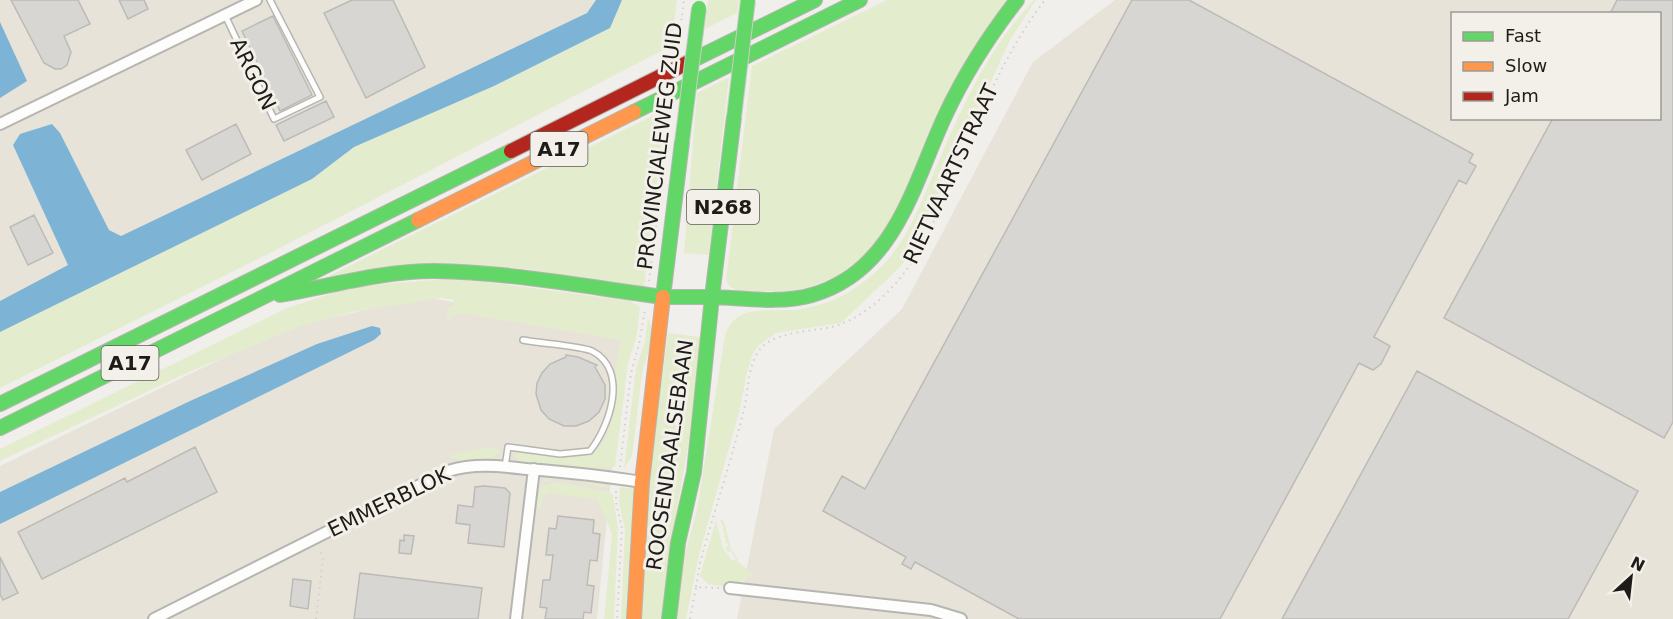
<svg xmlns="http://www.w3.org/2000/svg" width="1673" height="619" viewBox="0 0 1673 619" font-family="'DejaVu Sans',sans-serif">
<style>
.built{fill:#e7e3d9;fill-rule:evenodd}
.green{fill:#e4ecce}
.water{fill:#7db4d5}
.building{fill:#d8d6d3;stroke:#bcbab7;stroke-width:1.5}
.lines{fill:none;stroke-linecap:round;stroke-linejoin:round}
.lane-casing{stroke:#b6b5b2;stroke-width:8}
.street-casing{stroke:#b6b5b2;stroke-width:14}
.fast-casing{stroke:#b6b5b2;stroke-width:16}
.slow-casing{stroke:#b6b5b2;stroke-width:16}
.jam-casing{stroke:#b6b5b2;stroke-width:16}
.path{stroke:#d0d0cd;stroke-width:2;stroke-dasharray:1.5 4.5;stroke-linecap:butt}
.lane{stroke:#fdfdfc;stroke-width:5}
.street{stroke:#fdfdfc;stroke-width:10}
.fast{stroke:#63d668;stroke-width:14}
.slow{stroke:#ff974d;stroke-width:14}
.jam{stroke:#b3261e;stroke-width:14}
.fast-bridge-casing{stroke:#cdccca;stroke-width:16;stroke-linecap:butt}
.path-bridge{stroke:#d0d0cd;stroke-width:2;stroke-dasharray:1.5 4.5;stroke-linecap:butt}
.fast-bridge{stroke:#63d668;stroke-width:14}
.labels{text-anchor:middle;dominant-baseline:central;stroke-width:6;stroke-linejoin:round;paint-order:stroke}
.shield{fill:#f3f0e9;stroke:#5d5c57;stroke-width:1.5}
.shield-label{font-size:20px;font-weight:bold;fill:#1d1c19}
.street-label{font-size:21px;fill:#1d1c19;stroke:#f3f0e9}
</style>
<rect width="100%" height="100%" fill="#f1efeb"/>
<path class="built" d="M0,0H609L0,355Z
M1115,0H1673V619H737L774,429L902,309L1033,62ZM1452,14H1660V118H1452Z
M421,297L626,329L597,619H0V466L283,329Z"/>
<path class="green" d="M622,0H677L671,46L278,249L0,388V332L312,179L354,147L494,86L609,28Z
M708,0H739L737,13L705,29Z
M887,0H1009L909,190L874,249L835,277L809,287L788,291H738L730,287L726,280L752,66Z
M1034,0H1036L1010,40L927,220L911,251L901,266L841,323L776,333L759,345L753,353L747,372L740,409L699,555L686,619H674L680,571L697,510L725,335C736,304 764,312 791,310C800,310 809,307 818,305C842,299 862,285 880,268C908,241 922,200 937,165C963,105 989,47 1034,0Z
M729,77L709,255L684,253L697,93Z
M666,109L644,287L518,268L325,278Z
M458,278L630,301L640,307L636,339L628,363L615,467L573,469L545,466L521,463L514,456L519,451C547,454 596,471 607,434L620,340L460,313L446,321L448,307L454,306V300L442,298L352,312L301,326L191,371L0,461V449L287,308L339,291L372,285Z
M648,318L653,331L652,340L642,373L632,456L624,469L636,368L645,341Z
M668,333L701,337L688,446L667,568L661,619H641L649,475Z
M484,448L498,449L501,455L498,454C487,463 467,463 455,458L452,459L450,455Z
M550,475L579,478L612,487C595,489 579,479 562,478C555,477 550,482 543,481Z
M558,482L609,492L613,495L618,528L614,619H604L612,534L597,499L548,493L543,497L540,510L537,506L540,487Z
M620,487L635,489L628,619H621L625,529L619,503Z
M716,520L723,548L732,561L736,559L731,551L728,552L725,547L728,546L727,543H725L726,540L725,537H723L725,534L722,529L724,528L720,520L724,521L731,549L738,559L737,561L753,574L752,577L750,576L742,582L728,581L722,586L708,584L700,576Z"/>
<path class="water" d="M596,0H622L610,28L494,86L354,147L312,179L0,332V301L68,265L13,145L20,134L52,124L60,133L109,230L121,236L587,13Z
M0,22L27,81L0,98Z
M372,326L380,328L381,334L374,340L0,524V492L190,401L317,344Z"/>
<path class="building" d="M11,0H78L90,24L64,36L71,52L67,65L61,69H55L44,63Z
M119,0H144L148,9L128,19Z
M352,0H393L425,67L366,98L324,13Z
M1132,0H1189L1473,154L1469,162L1476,166L1466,184L1459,180L1374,337L1390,346L1381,364L1373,370L1359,363L1220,619H1019L915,562L911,569L902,564L906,557L823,511L842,476L865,489Z
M1617,0H1673V422L1664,438L1444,318L1553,118H1659V14H1610Z
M273,16L312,95L280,111L242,31Z
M326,101L334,117L284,141L276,125Z
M236,124L251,154L202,180L186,150Z
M34,215L53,253L28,265L10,227Z
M566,355L578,357L597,365L595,367L605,385V399L599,412L589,421L576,426H564L549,419L541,410L536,394L537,383L542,373L550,364L566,357Z
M1417,371L1638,491L1568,619H1282Z
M195,447L217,492L42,579L18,532L125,478L127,482Z
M484,486L505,488L510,493L504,547L468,543L470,525L456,523L458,505L473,507L475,487Z
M558,516L594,520L593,533L600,534L597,561L590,560L587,585L594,586L591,613L584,612L583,619H545L547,608L540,607L543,580H550L553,555H546L549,528L556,529Z
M404,535L414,536L411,554L399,553L400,540L404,541Z
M0,557L18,593L3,600L0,594Z
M360,573L482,588L478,619H354Z
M293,579L311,581L308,609L290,606Z"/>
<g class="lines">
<defs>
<path id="lane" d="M225,15L274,119L320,97L270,0
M505,467L508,447L560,454L590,451C610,426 629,370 592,351C582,346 537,343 523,340"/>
<path id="street" d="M0,124L256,0
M730,588L931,610L961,619
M154,619L448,471C475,463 499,466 527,469C565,472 604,476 642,482
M516,619L534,469"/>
<path id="fast" d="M689,62L815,0
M634,112L860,0
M682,142L663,297H712L734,117
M280,295C330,286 383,271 434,271C511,272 587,287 663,297
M712,297C744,298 780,304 812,295C895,271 913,185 945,116C964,75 989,36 1017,0
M0,404L511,151
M0,428L418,220
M669,619L678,543L694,472L712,297"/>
<path id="slow" d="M418,220L634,112
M634,619L642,482L663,297"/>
<path id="jam" d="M511,151L689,62"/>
</defs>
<use href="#lane" class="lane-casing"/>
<use href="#street" class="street-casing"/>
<use href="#fast" class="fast-casing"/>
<use href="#slow" class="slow-casing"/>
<use href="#jam" class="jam-casing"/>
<path class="path" d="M682,15L684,0
M649,281L657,218
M620,467L631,373L639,344L645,310
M616,491V502L622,528L617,619
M696,587L700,563C714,512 731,461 744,410C749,389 747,362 763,346C777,332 813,331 832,327C866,318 896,287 914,259C928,239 936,215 946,193C976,127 1000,58 1045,0
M316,619L323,559L319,548
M690,619L696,587L720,588"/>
<use href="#lane" class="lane"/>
<use href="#street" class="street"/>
<use href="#fast" class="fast"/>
<use href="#slow" class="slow"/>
<use href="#jam" class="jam"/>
<defs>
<path id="fast-bridge" d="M734,117L748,0
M682,142L699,8"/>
</defs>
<use href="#fast-bridge" class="fast-bridge-casing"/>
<path class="path-bridge" d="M679,44L682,15
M666,151L667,142"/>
<use href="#fast-bridge" class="fast-bridge"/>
</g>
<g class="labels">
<g class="shield">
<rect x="530.5" y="132" width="57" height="34" rx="4.5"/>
<rect x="687" y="190" width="72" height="34" rx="4.5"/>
<rect x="101.5" y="346" width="57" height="34" rx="4.5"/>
</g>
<g class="shield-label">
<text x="559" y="149">A17</text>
<text x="723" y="207">N268</text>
<text x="130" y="363">A17</text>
</g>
<g class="street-label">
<text transform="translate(253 74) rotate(64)">ARGON</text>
<text transform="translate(660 146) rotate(-83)">PROVINCIALEWEG ZUID</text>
<text transform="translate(951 174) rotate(-65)">RIETVAARTSTRAAT</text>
<text transform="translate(670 455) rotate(-82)">ROOSENDAALSEBAAN</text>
<text transform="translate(389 502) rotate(-26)">EMMERBLOK</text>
</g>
</g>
<rect x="1451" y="12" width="210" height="108" fill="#f3f0e9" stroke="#9d9b96" stroke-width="1.5"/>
<rect x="1463" y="32" width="30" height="9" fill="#63d668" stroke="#9d9b96" stroke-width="1.5"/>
<text x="1505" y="42" font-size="18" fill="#1d1c19">Fast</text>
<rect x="1463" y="62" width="30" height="9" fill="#ff974d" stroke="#9d9b96" stroke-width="1.5"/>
<text x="1505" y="72" font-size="18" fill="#1d1c19">Slow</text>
<rect x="1463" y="92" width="30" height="9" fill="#b3261e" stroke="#9d9b96" stroke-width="1.5"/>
<text x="1505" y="102" font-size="18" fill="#1d1c19">Jam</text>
<g transform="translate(1631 577) rotate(27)" stroke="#f3f0e9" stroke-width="4.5" paint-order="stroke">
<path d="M0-4.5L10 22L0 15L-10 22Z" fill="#1d1c19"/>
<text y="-9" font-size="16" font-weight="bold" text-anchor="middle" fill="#1d1c19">N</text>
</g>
</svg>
